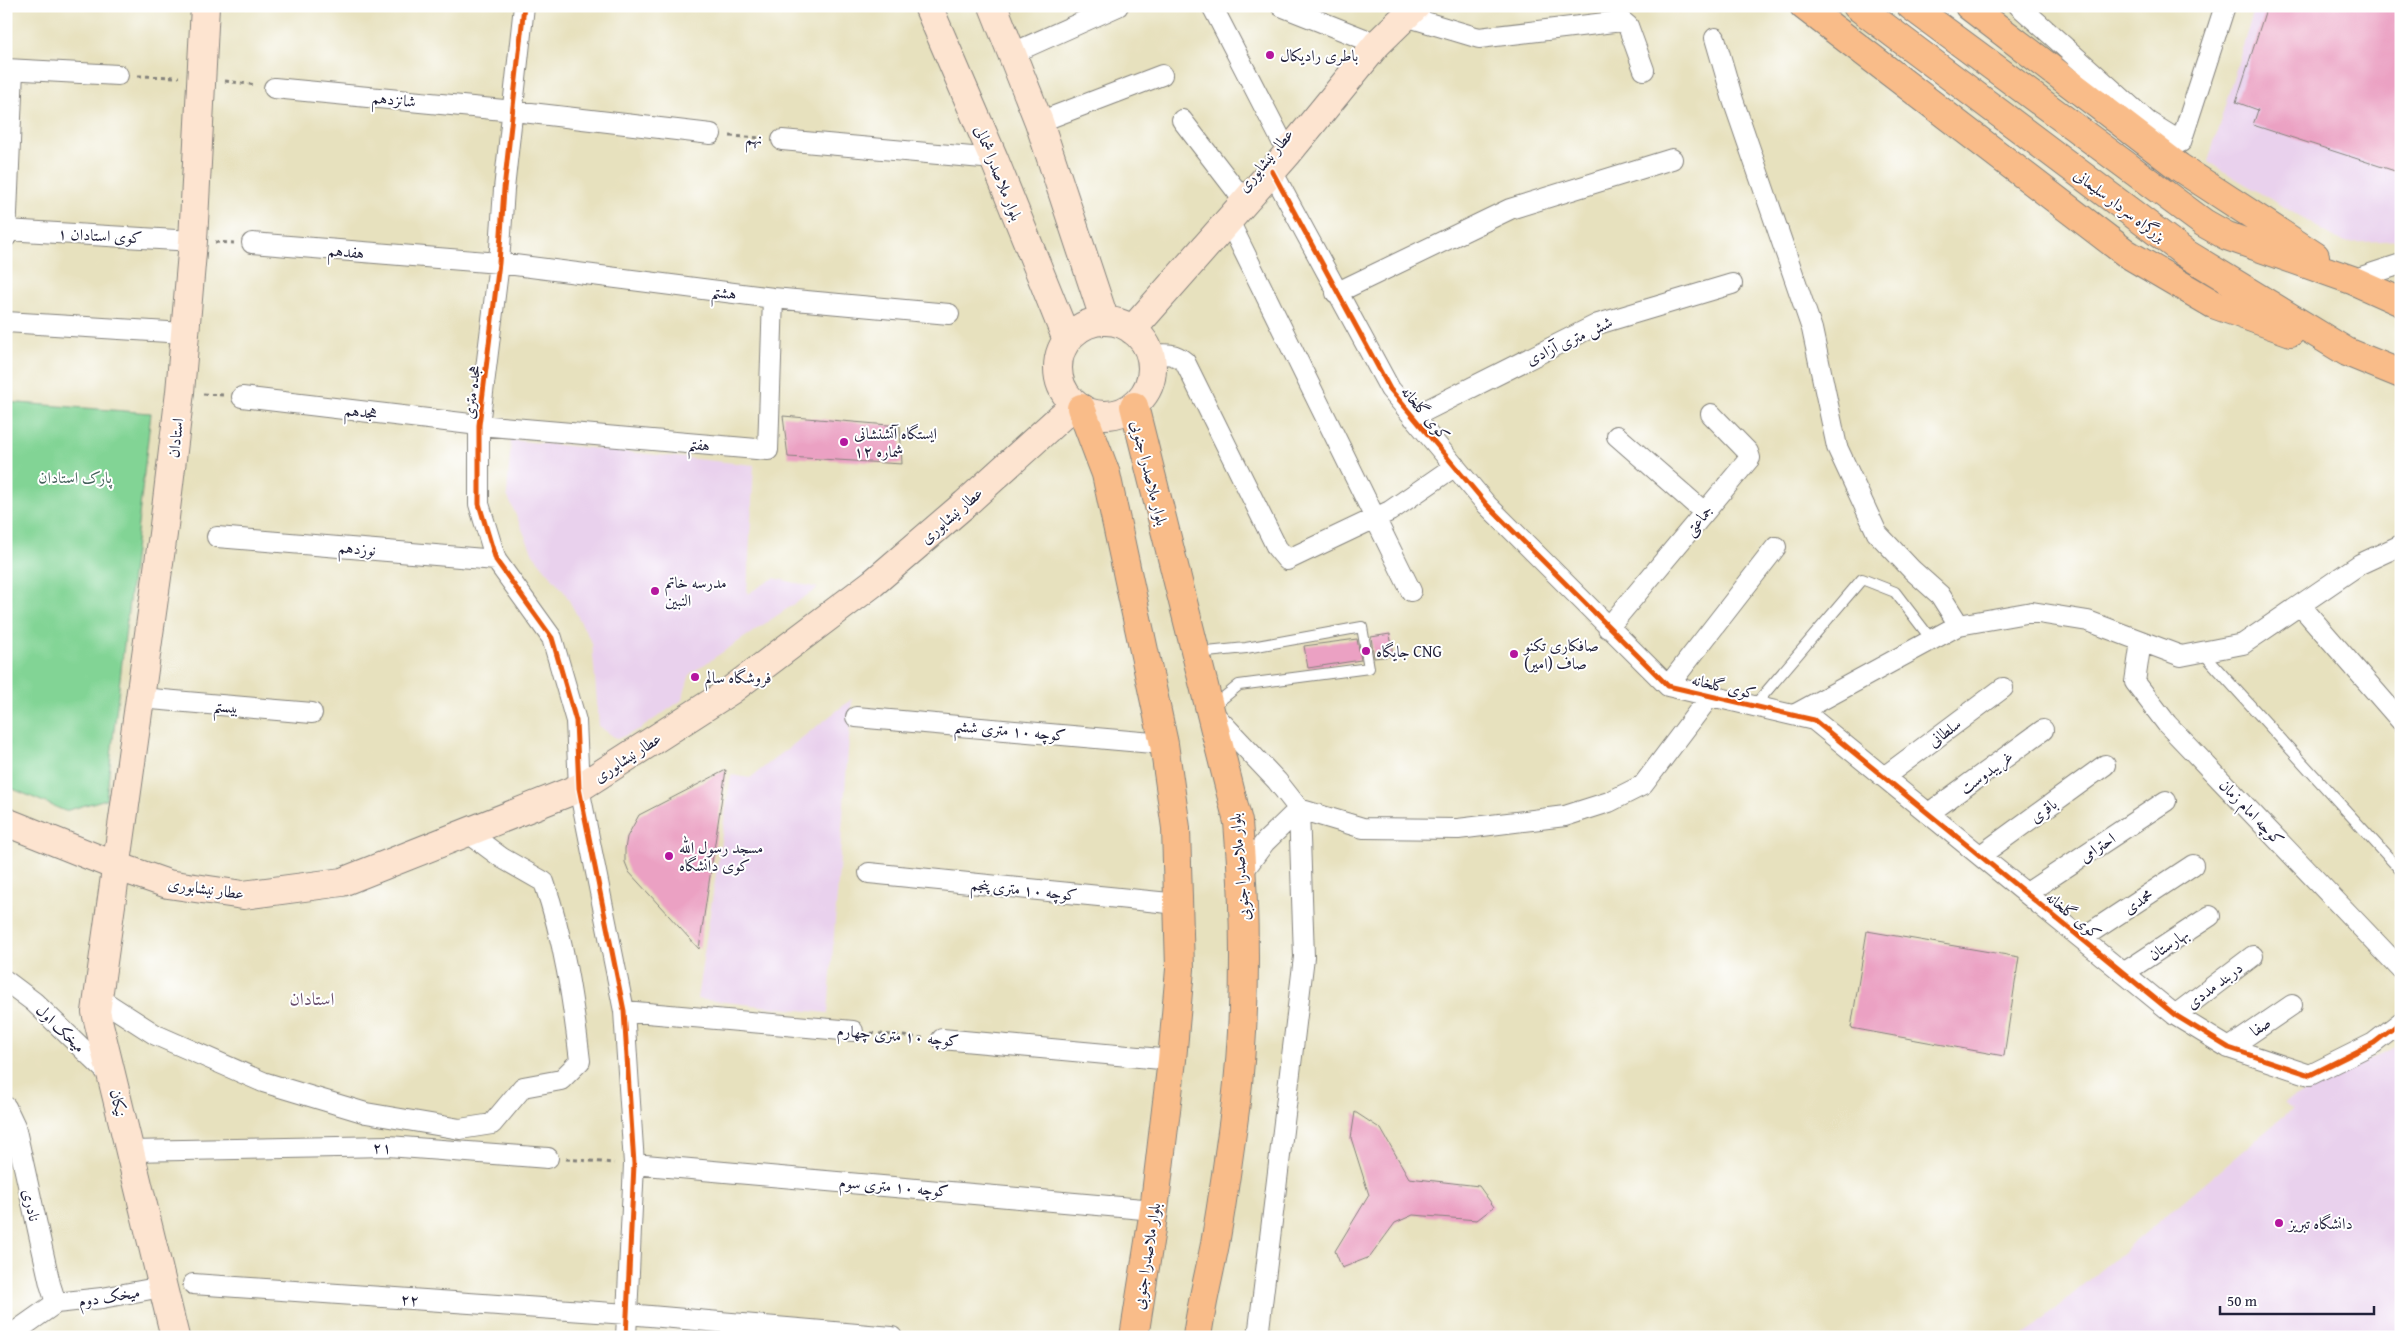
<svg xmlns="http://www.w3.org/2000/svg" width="2407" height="1343" viewBox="0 0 2407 1343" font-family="'Gentium Book Plus',Amiri,serif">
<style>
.built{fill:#e9d1ed}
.green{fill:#82d495;stroke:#527b68}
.building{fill:#eba1c3}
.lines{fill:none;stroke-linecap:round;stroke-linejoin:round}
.lane-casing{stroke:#84827c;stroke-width:12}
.street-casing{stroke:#84827c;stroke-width:22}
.secondary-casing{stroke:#84827c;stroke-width:30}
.primary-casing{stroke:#84827c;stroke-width:30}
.highway-casing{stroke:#84827c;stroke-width:30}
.path{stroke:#84827c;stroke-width:3;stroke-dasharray:4 4;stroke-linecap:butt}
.lane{stroke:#fff;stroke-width:10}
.street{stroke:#fff;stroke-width:20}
.secondary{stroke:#fde4d0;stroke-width:28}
.primary{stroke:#f9bc89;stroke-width:28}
.highway{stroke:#f9bc89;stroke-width:28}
.cycleway-casing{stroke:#fff;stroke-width:8}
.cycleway{stroke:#e8590c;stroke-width:5}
.poi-dot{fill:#b5179e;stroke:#fff;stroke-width:2}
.labels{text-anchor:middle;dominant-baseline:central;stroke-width:4;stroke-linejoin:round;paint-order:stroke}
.poi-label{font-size:16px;fill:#22223b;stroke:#fff;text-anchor:start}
.street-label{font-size:16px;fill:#22223b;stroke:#fff}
.park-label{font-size:16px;fill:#44605a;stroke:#fff}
.neighbourhood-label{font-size:18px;fill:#684e6b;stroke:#fff}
</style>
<rect width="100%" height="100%" fill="#fff"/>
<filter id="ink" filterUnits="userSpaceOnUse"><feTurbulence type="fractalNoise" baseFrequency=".02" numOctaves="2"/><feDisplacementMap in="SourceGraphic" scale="10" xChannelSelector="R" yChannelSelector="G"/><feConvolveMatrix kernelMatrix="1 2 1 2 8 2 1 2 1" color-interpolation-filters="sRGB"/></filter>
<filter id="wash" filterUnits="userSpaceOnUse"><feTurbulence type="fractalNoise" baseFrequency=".0096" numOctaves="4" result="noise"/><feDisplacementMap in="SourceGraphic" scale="20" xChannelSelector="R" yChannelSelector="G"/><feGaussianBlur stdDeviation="1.12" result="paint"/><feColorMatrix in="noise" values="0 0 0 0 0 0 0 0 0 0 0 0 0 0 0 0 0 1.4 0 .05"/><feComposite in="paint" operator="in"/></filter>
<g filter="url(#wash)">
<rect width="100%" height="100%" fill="#e7e1be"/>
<path class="built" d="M2255,6H2401V240L2344,243L2208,162Z
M511,440L754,465L747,594L774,578L818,588L690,674L682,700L640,729L617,739L599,726L592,643L565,593L533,554L507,495Z
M852,699L828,1013L697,999L731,775L750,778Z
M2401,1044V1337H2022L2292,1109L2284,1102Z"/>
<path class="green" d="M6,402L151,413L106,799L65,811L6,786Z"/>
<g id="blocks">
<path class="building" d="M2267,6H2401V173L2253,125L2258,110L2236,102Z
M783,416L900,426L902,464L788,457Z
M1390,634L1393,656L1374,658L1371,637Z
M1357,639L1361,660L1308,668L1304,646Z
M726,770L699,949L629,872L625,862V849L627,837L639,815Z
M1867,931L2019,957L2004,1056L1851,1028Z
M1355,1112L1381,1129L1409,1178L1479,1186L1494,1207L1477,1220L1413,1215L1395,1223L1370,1257L1342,1268L1335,1251L1369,1195L1351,1138Z"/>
</g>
</g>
<g filter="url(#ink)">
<use href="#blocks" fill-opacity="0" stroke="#84827c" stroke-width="1"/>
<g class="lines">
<defs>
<path id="lane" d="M2202,652L2401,871
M1197,653L1246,648L1362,627L1369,668L1239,685L1212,707
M1754,706L1862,579L1895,592L1931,639"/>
<path id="street" d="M524,6L504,189L499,263L479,425V504L496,560L552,638L576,721L579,788L624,1011L634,1164L626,1337
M1212,6L1288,153
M1281,6L1377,44
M2019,6L2147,121L2181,142L2225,6
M1405,16L1479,38L1622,21L1628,26L1644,70
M1715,38L1733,100L1812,329L1837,447L1877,533L1912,570L1940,595L1959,625
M1013,53L1118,6
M6,69L118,75
M274,88L514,111L711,134
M1182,120L1245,202
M1039,122L1162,75
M782,140L994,159
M1272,171L1390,389L1487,505L1668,686L1814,720L2175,1015L2229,1048L2310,1075L2374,1043L2401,1022
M1229,221L1411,591
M6,230L193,241
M6,237L13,70
M252,243L499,263L773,298L949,314
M2352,280L2401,264
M1336,293L1510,209L1672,159
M6,322L184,333
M1150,355C1164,354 1174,352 1185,362L1277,548L1287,560L1390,511L1455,466
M242,397L479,425L768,450L773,298
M1413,417L1598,324L1732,284
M1617,436L1704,512
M217,537L496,560
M2300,605L2401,721
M1608,628L1750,458L1748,452L1711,414
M2141,641L2135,682L2167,724L2401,969
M1668,686L1776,547
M140,698L312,713
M1211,711L1277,781L1299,809L1265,842L1242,873
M1794,715L1959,625L2032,612L2088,621L2181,656L2243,644L2360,564L2401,545
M856,717L1164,744
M1884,777L2003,688
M1929,813L2043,730
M1981,855L2105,765
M869,873L1179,904
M2027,893L2166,801
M2082,938L2193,865
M2125,972L2210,916
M6,981L34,1002L113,1078
M97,997L156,1035L263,1082L366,1113L460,1129L492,1124L523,1087L561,1080L580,1061C573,1001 564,939 544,882L502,858L467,832
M624,1011L853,1031
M2175,1015L2253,956
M942,1039L1172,1060
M2229,1048L2292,1005
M6,1107L15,1126L50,1284L56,1303
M130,1151L388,1146L548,1158
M634,1164L1154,1210
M193,1284L627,1314L892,1337
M8,1337L56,1303L102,1298L162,1287
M1258,1337L1304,957L1299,809L1363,828L1458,829L1565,816L1609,802L1643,785L1710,696"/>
<path id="secondary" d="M928,6L994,159L1067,340
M993,6L1039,122L1105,321
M1058 368a47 47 0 1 1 94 0a47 47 0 1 1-94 0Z
M1132,330L1288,153L1377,44L1416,6
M6,822L116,866L168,884L243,895L342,882L579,788L730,691L873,583L965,504L1075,404
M175,1337L96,1012L163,534L180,392L193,241L205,6"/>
<path id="primary" d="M1134,406L1238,822C1246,916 1247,1008 1236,1102C1230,1149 1223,1197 1215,1244C1209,1275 1201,1306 1197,1337
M1081,408L1106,474L1164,744L1176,828L1180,969L1172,1060L1154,1210L1134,1337"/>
<path id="highway" d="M1804,6L2126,253L2213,304L2291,332
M1857,6L2185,253L2347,352L2401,374
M1911,6L2204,223L2227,236L2352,280L2401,302
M1969,6L2179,167L2315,256"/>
</defs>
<use href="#lane" class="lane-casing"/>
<use href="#street" class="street-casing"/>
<use href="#secondary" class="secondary-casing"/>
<use href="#primary" class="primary-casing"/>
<use href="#highway" class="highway-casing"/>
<path class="path" d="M138,76L179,77
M225,81L256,85
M730,136L763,138
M215,242L234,243
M203,394L224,395
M871,1033L924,1038
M566,1159L614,1163"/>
<use href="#lane" class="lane"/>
<use href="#street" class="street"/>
<use href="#secondary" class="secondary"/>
<use href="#primary" class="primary"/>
<use href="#highway" class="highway"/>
<defs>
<path id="cycleway" d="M524,6L504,189L499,263L479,425V504L496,560L552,638L576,721L579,788L624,1011L634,1164L626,1337
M1272,171L1390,389L1487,505L1668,686L1814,720L2175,1015L2229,1048L2310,1075L2374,1043L2401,1022"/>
</defs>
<use href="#cycleway" class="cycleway-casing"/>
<use href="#cycleway" class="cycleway"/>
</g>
</g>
<g class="poi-dot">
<circle cx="1270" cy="55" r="5"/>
<circle cx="844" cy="442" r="5"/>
<circle cx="655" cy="591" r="5"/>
<circle cx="1366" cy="651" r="5"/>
<circle cx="1514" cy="654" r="5"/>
<circle cx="695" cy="677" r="5"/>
<circle cx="669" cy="856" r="5"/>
<circle cx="2279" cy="1223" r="5"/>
</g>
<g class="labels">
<g class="poi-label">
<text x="1280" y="55">باطری رادیکال</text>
<text x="854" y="433">ایستگاه آتشنشانی<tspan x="854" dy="18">شماره ۱۲</tspan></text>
<text x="665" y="582">مدرسه خاتم<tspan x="665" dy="18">النبین</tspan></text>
<text x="1524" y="645">صافکاری تکنو<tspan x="1524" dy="18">صاف (امیر)</tspan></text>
<text x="1376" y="651">جایگاه CNG</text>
<text x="705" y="677">فروشگاه سالم</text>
<text x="679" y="847">مسجد رسول الله<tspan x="679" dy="18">کوی دانشگاه</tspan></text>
<text x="2289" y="1223">دانشگاه تبریز</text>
</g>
<g class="street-label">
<text transform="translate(394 99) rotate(6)">شانزدهم</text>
<text transform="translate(754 138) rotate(5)">نهم</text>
<text transform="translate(1265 160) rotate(-50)">عطار نیشابوری</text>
<text transform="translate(999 173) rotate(68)">بلوار ملاصدرا شمالی</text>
<text transform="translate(2120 205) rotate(37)">بزرگراه سردار سلیمانی</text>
<text transform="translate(100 235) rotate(3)">کوی استادان ۱</text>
<text transform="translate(346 251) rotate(5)">هفدهم</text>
<text transform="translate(724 292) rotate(7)">هشتم</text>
<text transform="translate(1569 340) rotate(-25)">شش متری آزادی</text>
<text transform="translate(471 392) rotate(-83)">هجده متری</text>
<text transform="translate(361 411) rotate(7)">هجدهم</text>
<text transform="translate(1426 413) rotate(50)">کوی گلخانه</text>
<text transform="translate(175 438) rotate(-83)">استادان</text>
<text transform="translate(699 444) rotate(5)">هفتم</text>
<text transform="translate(1150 473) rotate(76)">بلوار ملاصدرا جنوبی</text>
<text transform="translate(951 515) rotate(-41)">عطار نیشابوری</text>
<text transform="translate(1698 520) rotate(-50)">جماعتی</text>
<text transform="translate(357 548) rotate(5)">نوزدهم</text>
<text transform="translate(1724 686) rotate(13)">کوی گلخانه</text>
<text transform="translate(226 706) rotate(5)">بیستم</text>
<text transform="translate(1010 730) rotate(5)">کوچه ۱۰ متری ششم</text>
<text transform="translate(1944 732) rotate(-37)">سلطانی</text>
<text transform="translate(627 757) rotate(-33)">عطار نیشابوری</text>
<text transform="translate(1986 772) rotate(-36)">غریبدوست</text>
<text transform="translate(2043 810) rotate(-36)">باقری</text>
<text transform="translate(2252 812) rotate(46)">کوچه امام زمان</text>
<text transform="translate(2097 847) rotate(-34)">احترامی</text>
<text transform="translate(1239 867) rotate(-95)">بلوار ملاصدرا جنوبی</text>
<text transform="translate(206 888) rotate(8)">عطار نیشابوری</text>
<text transform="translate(1024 889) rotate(6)">کوچه ۱۰ متری پنجم</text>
<text transform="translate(2138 901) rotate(-33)">محمدی</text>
<text transform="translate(2074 915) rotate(39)">کوی گلخانه</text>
<text transform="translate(2168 944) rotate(-34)">بهارستان</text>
<text transform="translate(2214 985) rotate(-37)">دربند مددی</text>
<text transform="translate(2260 1026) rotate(-35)">صفا</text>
<text transform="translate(61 1028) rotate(44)">میخک اول</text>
<text transform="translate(898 1035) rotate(5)">کوچه ۱۰ متری چهارم</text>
<text transform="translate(119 1103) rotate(77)">نیکان</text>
<text transform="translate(382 1147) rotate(1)">۲۱</text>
<text transform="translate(894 1186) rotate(5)">کوچه ۱۰ متری سوم</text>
<text transform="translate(32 1205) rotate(78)">نادری</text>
<text transform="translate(1146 1256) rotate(-81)">بلوار ملاصدرا جنوبی</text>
<text transform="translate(109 1296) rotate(-9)">میخک دوم</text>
<text transform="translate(410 1299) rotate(4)">۲۲</text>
</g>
<g class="park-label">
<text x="75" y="477">پارک استادان</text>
</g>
<g class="neighbourhood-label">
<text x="312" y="998">استادان</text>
</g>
</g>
<rect width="2407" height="1343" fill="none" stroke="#fff" stroke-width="25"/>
<path d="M2220 1306v8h154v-8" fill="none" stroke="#22223b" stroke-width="2.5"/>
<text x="2227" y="1306" font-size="15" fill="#22223b" stroke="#ffffff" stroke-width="4" paint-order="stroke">50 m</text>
</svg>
